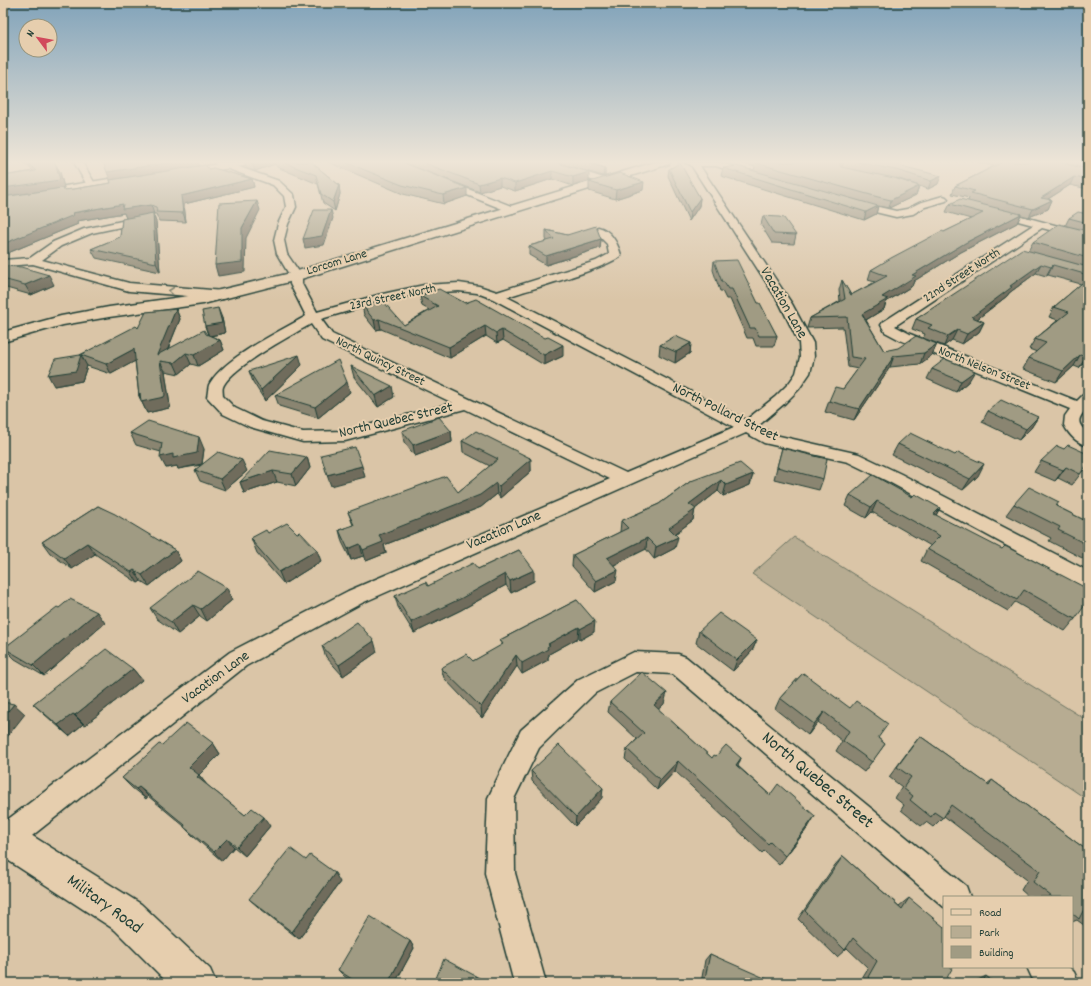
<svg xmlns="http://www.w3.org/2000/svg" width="1091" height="986" viewBox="0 0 1091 986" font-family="Dekko,sans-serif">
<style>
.green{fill:#b7ac92;stroke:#6b7463}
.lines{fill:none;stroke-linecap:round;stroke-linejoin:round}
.street-casing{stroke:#1f3d34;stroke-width:3}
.secondary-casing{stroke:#1f3d34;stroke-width:3}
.street{fill:#e6ceae;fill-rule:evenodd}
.secondary{fill:#e6ceae;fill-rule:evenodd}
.wall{fill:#8a8571;stroke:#1f3d34}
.shaded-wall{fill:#706c5c;stroke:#1f3d34}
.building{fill:#a09b83;stroke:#1f3d34}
.oneway{stroke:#797e6b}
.labels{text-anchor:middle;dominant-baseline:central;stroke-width:4;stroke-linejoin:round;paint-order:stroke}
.far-street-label{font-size:13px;fill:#1f3d34;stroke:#e6ceae}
.street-label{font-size:15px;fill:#1f3d34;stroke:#e6ceae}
.near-street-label{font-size:18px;fill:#1f3d34;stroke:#e6ceae}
</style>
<rect width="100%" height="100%" fill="#dac5a7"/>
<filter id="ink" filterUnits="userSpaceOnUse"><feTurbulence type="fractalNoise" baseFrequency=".025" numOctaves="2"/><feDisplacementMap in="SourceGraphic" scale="8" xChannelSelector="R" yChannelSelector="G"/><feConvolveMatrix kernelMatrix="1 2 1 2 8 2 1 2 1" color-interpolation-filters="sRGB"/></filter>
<g filter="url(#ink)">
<path class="green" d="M794,537L1088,721V800L752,574Z"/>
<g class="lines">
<defs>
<path id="street" d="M74,162H82L97,187L95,189H89Z
M214,162H225L279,181L294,195L296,207L288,224L284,240L287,254L302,276V284L317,312L378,295L424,285L459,283L479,286L497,292L596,261L609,254L607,244L593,230L598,227C611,230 618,244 621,255C612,267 527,290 507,297L746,420L775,397L789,383L796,373L800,357L799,343L780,304L691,165L684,162H718L753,172L754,174L753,176L750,177L716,166H700L792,304L813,343L814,357L810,373L799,389L785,403L758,426L775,435L859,454L901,474L1088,571V588L1081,586L889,482L848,462L764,443L746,433L362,603L246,666L13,851L3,855V823L230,652L348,591L610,479L465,409L345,441L303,442L250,427L223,414L207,397C208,393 208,388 209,385C222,359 280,331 306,316L290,284V276L277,254L274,240L278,224L286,207L284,196L273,185L215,164ZM459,291L477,293L493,299L734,427L626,473L332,334L321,319L380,302L424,293ZM311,324L322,340L453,403L345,431L303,432L262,421L235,408L223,396C223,393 222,389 223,387C230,368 292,335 311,324Z
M540,162H552L607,179L608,181L604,184L601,183L541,164Z
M445,180L516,208L518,210L513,213L510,212L442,185L441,183L442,181Z
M943,196L946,197L948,199L946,201L925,207L913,214L896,217L850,206L848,204L853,201L896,211L907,209L919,203Z
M995,209L1088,234V240L1042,228L895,326L910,334L1077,401L1083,395L1088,393V407C1078,418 1075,423 1088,433V446C1077,443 1069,435 1064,425L1065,416L1070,409L900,340L885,332L881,325L883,322L1033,225L992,214L990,212L992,210Z
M145,216L150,219L149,221L92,233L61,246L42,260L129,283L223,291L227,292L229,295L227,298L223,299L129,291L33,264L3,266V260L30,258L53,242L84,229Z
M634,652L678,654L686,657L966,886L970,897H944V907L673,674L636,672L595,693L539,748L514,799L515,873L546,983H514L485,873L488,798L521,730L579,679Z
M1027,967H1069L1074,972L1079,983H1038L1032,978Z"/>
<path id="secondary" d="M232,162H254L249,165L180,176L175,173L180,170Z
M655,162H670L669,164L301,279L203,304L109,317L63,325L3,342V332L61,316L109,307L203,294L291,273Z
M140,174L145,177L144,179L3,202V196Z
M3,820L15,825L141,904L210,969L216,983H168L115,930L3,857Z"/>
</defs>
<use href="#street" class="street-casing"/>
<use href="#secondary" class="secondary-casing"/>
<use href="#street" class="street"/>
<use href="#secondary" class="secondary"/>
</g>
<path class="wall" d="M23,162H54L56,165L60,172L64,188L41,191L62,188L63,190L74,189L111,183L110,180L205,165L209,169L213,168L252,179L254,187L184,204L186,222L159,221L156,214H153L156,222L160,272L96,258L91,249L120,237L122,219L135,217L126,218L124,213L77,221L78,224L3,255V176L33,171Z
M245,162H311L339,185L340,194L335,211L323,203L318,184L277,167L275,164L255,171L248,169L246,167Z
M328,162H402L467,196L444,204L403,194Z
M402,162H554L589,181L573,186L552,179L515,191L500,186L480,192Z
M556,162H604L594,164L605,168V176H603Z
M740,162H892L891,164L938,184L928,189L896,178L919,186L916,195L889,208L878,206L876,214L864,220L721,176L723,168L754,170L755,167Z
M978,162H1088V168L1076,166L1088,169V189L1070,185L1048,199L1052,200L1048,209L1029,217L1021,215L1017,223L961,252L914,281L912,286L886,302L884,309L866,320L884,351L937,344L932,355L920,364L890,367L854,420L825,412L829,401L843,389L858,369L848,367L843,327L807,328L810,318L840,301L839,290L842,280L851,295L875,282L868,280L871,270L944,232L971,219L946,212L950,204L968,201L969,198L952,194L955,186L994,166Z
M669,169L700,198L699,206L689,221L668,176Z
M589,182L643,190L615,199L589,191Z
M1088,214V359L1079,368L1074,366L1056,382L1023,369L1029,358L1037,352L1029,349L1035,339L1058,320L1049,317L1054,307L1081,284L1048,275L1046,276L1036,273L1009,293L1007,296L977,319L984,322L979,332L962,344L952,340L944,346L923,338L925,334L912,329L916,319L1028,251L1033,242L1065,226L1069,218Z
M763,216L796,235L794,244L772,243L761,225Z
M546,230L567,235L601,239L600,248L546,265L529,255V246L547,241L546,239Z
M714,261L758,303L777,336L774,346H756L753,338H747L730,299H726L722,291H720L713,270Z
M3,266L54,285L31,295L3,287Z
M420,296L465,303L563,356L544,365L503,340L497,343L486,336L450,358L381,329L376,330L364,315L362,305L404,325L429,310L422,306Z
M176,309L180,319L168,349L206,334L208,335L205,326L222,318L225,333L211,336L220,340L224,350L198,366L191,364L179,374L165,371L170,406L169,408L147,413L139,396L135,361L111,374L87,366L82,381L54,386L80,355Z
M691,343L690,353L675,363L659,355L660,345Z
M302,365L265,401L253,382L249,371Z
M351,366L394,397L378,407L354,377Z
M932,369L969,381L956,392L927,379Z
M350,392L318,418L279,406L275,395Z
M988,411L1038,417L1031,428L1019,440L982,422Z
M402,431H451L452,442L415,456L404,442Z
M130,433L204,449L202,464L247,471L225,490L200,481L195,470L202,465L178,469L177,466L166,468L161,452L136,445Z
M462,441L530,458L531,471L500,498L497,494L481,507L384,545L386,553L366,561L363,556L351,560L342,542L339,530L353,525L348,512L458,492L490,466L463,452Z
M898,444L978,476L963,490L892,455Z
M782,448L823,479L819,490L774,479Z
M1064,449L1088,464L1072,485L1058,478L1055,481L1034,472L1041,461Z
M307,457L310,468L296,486L277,482L244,493L240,482Z
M753,474L750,485L723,496L718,491L695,509L693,520L675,534V548L654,559L646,549L614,565L616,581L595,592L572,566L573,555L620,532L621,521L659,504L691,481Z
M850,495L912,497L940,508L936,515L1075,619L1065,631L1015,602L1008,611L921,561L927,549L931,546L872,512L866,518L845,506Z
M1014,504L1056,506L1088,522V561L1049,541L1051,538L1006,515Z
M98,506L175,550L181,561L149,586L141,581L138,583L95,554L72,569L50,553L42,542Z
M268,533L321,561L284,584L257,553L251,538Z
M519,550L534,581L511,593L506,585L461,610L414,633L398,607L395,596L428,586L478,569Z
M232,600L207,621L200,616L178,634L157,619L150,608Z
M577,600L594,632L580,640L578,638L549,654V656L548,657V660L522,674L517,666L482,718L444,678L441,668L473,661L501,646L500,640Z
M59,608L105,623L44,676L15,659L4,648Z
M699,631L757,640L752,651L733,671L696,643Z
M322,646L377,652L343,676L326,657Z
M82,668L133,669L142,680L85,725L83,724L69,736L44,714L33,704Z
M803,673L878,738L885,744L864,772L836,751L842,741L818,722L808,735L775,709L780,698Z
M610,702L664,704L658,709L712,758L716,756L741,758L738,766L770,795L809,826L779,865L764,851L762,853L675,771L657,790L625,759L627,749L637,739L608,712Z
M920,736L987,784L992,780L1088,851V928L1077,920L1072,922V897H1029L1021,890L1027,880L944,816L933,827L926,822L921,826L901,810L904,805L895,798L902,787L889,777L912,746Z
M213,743L220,754L199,775L207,785L245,815L270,826L245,856L234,847L222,861L193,836L184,827V826L148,796L146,799L132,788L122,778L162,745Z
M531,771L602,798L575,826L532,781Z
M843,856L899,906L909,898L944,983H859L868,968L847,948L845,950L837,957L798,919L835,865Z
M306,860L340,882L299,939L257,906L249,899Z
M410,941L414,948L395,983H354L344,976L338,970Z
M710,954L768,983H701L705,960Z
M986,976L994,983H974V982Z"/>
<path class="shaded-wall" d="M174,162H198L199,166L110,180L107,172Z
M256,162H274L275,164L255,171L252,163Z
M586,162H604L591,164Z
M841,162H844L842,167L837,171L839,163Z
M56,165L60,172L64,188L3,197V188Z
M604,168H605V176H603Z
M552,171V179L515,191V183Z
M589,172V181L573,186V177Z
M941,176L938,184L928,189L931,181Z
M1074,177L1070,185L1037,206L1041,198Z
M500,178V186L480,192L479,184Z
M252,179L254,187L184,204L186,222L183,213L181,196Z
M644,182L643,190L615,199L616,190Z
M339,185L340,194L335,211L333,202Z
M919,186L916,195L889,208L891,200Z
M467,188V196L444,204L443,195Z
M700,198L699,206L689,221L690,212Z
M1052,200L1048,209L1029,217L1033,209Z
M257,201L260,210L246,238L245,272L218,276L215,265L242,228Z
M123,204L151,205L154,214H153L156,222L160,272L156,263L126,218L124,213L77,221L78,224L3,255V244L72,213Z
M878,206L876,214L864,220L866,212Z
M331,210L333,218L324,245L305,248L303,239Z
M1021,214L1017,223L961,252L914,281L912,286L886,302L884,309L859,324L862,314L882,297L912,275L965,243Z
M601,239L600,248L546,265V256Z
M1041,264L1036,273L1009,293L1007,296L967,327L972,317L1010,286Z
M1053,265L1048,275L1046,276L1051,267Z
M49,275L54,285L31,295L25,285Z
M218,308L222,318L225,333L209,336L205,326Z
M176,309L180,319L163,361H160L165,371L170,406L169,408L147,413L139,396Z
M379,319L381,329L376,330L374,320Z
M984,322L979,332L962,344L967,334Z
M485,326L486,336L450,358L449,347Z
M502,330L503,340L497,343L496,333Z
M957,330L952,340L944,346L948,336Z
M220,340L224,350L198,366L194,355Z
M691,343L690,353L675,363L676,352Z
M937,344L932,355L920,364L924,353Z
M563,345V356L544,365V355Z
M134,349L139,359L111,374L106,364Z
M186,353L191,364L179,374L174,363Z
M81,355L87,366L82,381L54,386L48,375Z
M299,355L302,365L265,401L261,390Z
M1080,355L1074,366L1056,382L1063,371Z
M1088,355V359L1079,368L1086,357Z
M894,356L890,367L854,420L859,409Z
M975,371L969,381L956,392L961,381Z
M347,382L350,392L318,418L315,407Z
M392,386L394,397L378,407L375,396Z
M1038,417L1031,428L1019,440L1026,429Z
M451,431L452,442L415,456L413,445Z
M199,437L204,449L202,464L178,469L177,466L166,468L160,457Z
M307,457L310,468L296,486L292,474Z
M529,458H530V460L531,459V471L500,498L499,486Z
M242,460L247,471L225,490L220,479Z
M984,464L978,476L963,490L970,479Z
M362,466L365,477L331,486L327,475Z
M1066,467L1058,478L1055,481L1063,470Z
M273,471L277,482L244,493L240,482Z
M753,474L750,485L723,496L726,485Z
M721,480L718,491L695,509L693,520L667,540L669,528L689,504Z
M496,483L497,494L481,507L384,545L386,553L366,561L363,550L379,535Z
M877,501L872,512L866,518L871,507Z
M940,508L934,519V514Z
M678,537L675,548L654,559L656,547Z
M647,538L646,549L606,569L607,558Z
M87,543L95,554L72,569L64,558Z
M360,544L363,556L351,560L348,549Z
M175,550L181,561L149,586L142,575Z
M317,550L321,561L284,584L279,572Z
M134,570L141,581L138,583L131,572Z
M534,570V581L511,593L510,581Z
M618,570L616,581L595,592L596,581Z
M505,574L506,585L461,610L414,633L411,622Z
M227,588L232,600L207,621L201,609Z
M193,605L200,616L178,634L171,622Z
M97,612L105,623L44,676L33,665Z
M595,621L594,632L580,640V629Z
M579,627L578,638L549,654V656L548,657V660L522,674V663L547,647L548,644Z
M757,640L752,651L733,671L737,660Z
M374,641L377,652L343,676L339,665Z
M516,655L517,666L482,718L481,707Z
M133,669L142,680L85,725L75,715Z
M667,693L664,704L651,716L654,705Z
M14,704L25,714L3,742V717Z
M824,712L818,722L808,735L814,724Z
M73,714L83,724L69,736L58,725Z
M213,743L220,754L199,775L207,785L205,787L189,767Z
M741,758L737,768L736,765Z
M678,761L675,771L657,790L660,780Z
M139,787L148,796L146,799L136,789Z
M603,788L602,798L575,826L576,817Z
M815,816L809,826L779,865L785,856Z
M264,817L270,826L245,856L237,847Z
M227,839L234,847L222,861L214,852Z
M335,873L340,882L299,939L292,932Z
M410,941L414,948L395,983H388Z"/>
<path class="building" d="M27,162H54L56,165L60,180L3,188V176L36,171Z
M103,162H174L107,172Z
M282,162H311L339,185L333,202L321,194L316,175Z
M345,162H402L467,188L443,195L402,185Z
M422,162H554L589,172L573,177L552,171L515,183L500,178L479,184Z
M582,162H588L605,168H604Z
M765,162H841L839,163L841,167L894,178L919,186L891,200L878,197L756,163Z
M857,162H892L889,163L941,176L931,181L900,171Z
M1003,162H1057L1088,169V180L1074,177L1041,198L1052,200L1033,209L971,193L975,191L955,186Z
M680,163L700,198L690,212L669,169Z
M205,165L209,169L213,168L252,179L181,196L183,213L156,212L157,210L156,207L151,205L122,209L123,204L72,213L74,215L3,244V197L62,188L63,190L74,189L111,183L110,180Z
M737,166L878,206L866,212L723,168Z
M620,173L644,182L616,190L589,182Z
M960,199L1021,214L965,243L912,275L916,276L882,297L888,299L862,314L884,351L898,348L916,336L937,344L924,353L894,356L859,409L829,401L835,387L843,389L865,359L851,357L847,317L810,318L845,299L842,280L851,295L887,276L871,270L891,258L942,231L944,232L983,213L950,204Z
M257,201L242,228V262L215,265L219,203Z
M314,210H331L322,236L303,239Z
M1078,212L1088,214V223L1069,218Z
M153,213L156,263L91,249L120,237L122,219Z
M763,216L779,217L784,218L796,235L774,234Z
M1059,224L1088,231V258L1033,242Z
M596,226L601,239L546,256L529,246L554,239L546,230L567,235Z
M1022,249L1088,267V275L1053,265L1051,267L1041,264L1010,286L1012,287L972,317L984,322L967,334L957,330L948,336L928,328L932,325L916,319Z
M737,260L758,303H760L777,336H759L755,328H750L732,289H728L724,282H722L714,261Z
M3,266L21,267L49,275L25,285L3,279Z
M1088,278V355L1086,357L1080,355L1063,371L1029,358L1046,343L1035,339L1069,312L1054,307Z
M439,289L465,303L476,299L545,338L548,337L563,345L544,355L502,330L496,333L485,326L449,347L379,319L374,320L362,305L382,300L404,325L438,306L420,296Z
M218,308L222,323L205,326L202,311Z
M176,309L157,355L204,330L206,334L220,340L194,355L186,353L174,363L160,361L165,395L164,397L141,402L140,393L139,396L134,349L106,364L81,355L76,371L48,375L55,359L80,355L136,326L138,328L146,312Z
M675,336L691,343L676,352L660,345Z
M299,355L261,390L249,371Z
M945,359L975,371L961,381L932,369Z
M338,360L347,382L315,407L275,395Z
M351,366L392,386L375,396Z
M1001,400L1038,417L1026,429L988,411Z
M439,417L451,431L413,445L402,431Z
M148,421L199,437L197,453L173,458V454L160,457L162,443L130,433Z
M476,431L530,458H529L531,459L499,486L496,483L480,495L379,535L383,542L363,550L360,544L348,549L339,530L354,525L348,512L446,476L458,492L498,459L462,441Z
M910,433L955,455L958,452L984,464L970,479L898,444Z
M1068,445L1088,454V464L1080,474L1066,467L1063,470L1041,461L1057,446L1064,449Z
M355,447L362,466L327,475L321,455Z
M782,448L827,459L823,479L777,467Z
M270,450L307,457L292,474L273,471L240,482Z
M218,452L242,460L220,479L195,470Z
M740,463L753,474L726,485L721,480L689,504L696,509L669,528L678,537L656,547L647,538L607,558L618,570L596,581L573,555L628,528L621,521L659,504L691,481Z
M873,475L912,497L915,494L940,508L934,514L1002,549L1005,546L1088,589V601L1075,619L1024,590L1017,600L927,549L940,536L877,501L871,507L850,495Z
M1029,487L1059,502L1056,506L1088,522V545L1058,530L1060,527L1014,504Z
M98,506L115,514L175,550L142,575L134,570L131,572L87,543L64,558L42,542Z
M287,523L297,533L300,532L317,550L279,572L252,541H254L251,538L266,530L268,533Z
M519,550L534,570L510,581L505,574L460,599L411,622L395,596L426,582L428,586L473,563L478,569Z
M198,571L227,588L201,609L193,605L171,622L150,608Z
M70,599L97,612L33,665L4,648L57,607L59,608Z
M577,600L595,621L580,629L579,627L548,644L550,645L547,647L548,649L522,663L516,655L481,707L441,668L466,654L473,661L503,644L500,640Z
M719,613L757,640L737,660L699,631Z
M357,622L374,641L339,665L322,646Z
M106,649L133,669L75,715L73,714L58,725L33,704L80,667L82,668Z
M642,672L667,693L654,705L712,758L714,755L716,756L726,745L741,758L736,765L770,795L778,784L815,816L785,856L770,842L768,844L678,761L660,780L627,749L644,733L610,702Z
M803,673L850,708L856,701L888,724L878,738L885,744L872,762L843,741L849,731L824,712L814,724L780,698Z
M3,702L14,704L3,717Z
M186,723L213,743L189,767L199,775L197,777L245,815L252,808L264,817L237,847L227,839L214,852L184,827L185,825L139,787L136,789L122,778L159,744L162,745Z
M920,736L989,785L992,780L1088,851V909L1085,907L1079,919L1072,913V897H1052L1033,882L1040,871L951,805L943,818L934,812L931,817L910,800L913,796L903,788L911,777L897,767Z
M559,745L603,788L576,817L531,771Z
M290,848L306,860L310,855L335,873L292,932L249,899Z
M843,856L902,909L909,898L944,927V967H953L944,983H875L868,977L877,961L853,938L845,950L805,911Z
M370,916L410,941L388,983H358L338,970Z
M710,954L769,980L768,983H704Z
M444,959L483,980L481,983H434Z
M986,976L994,983H982Z"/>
<defs><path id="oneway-chevron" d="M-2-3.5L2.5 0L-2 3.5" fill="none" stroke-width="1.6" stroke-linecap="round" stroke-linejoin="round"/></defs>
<use class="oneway" href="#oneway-chevron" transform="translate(171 291) rotate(-174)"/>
</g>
<linearGradient id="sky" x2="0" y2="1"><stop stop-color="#81a3ba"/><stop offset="0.54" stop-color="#eee5d7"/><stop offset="1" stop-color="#eee5d7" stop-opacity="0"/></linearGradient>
<rect width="1091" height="300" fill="url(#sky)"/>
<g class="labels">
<g class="far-street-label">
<text transform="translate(337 263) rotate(-17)">Lorcom Lane</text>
<text transform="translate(962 276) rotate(-33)">22nd Street North</text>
<text transform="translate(393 298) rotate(-12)">23rd Street North</text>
<text transform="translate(380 362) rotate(26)">North Quincy Street</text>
<text transform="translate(984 369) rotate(22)">North Nelson Street</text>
</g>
<g class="street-label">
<text transform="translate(783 303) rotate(60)">Vacation Lane</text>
<text transform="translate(725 413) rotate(26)">North Pollard Street</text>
<text transform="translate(396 421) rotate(-13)">North Quebec Street</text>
<text transform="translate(504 531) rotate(-23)">Vacation Lane</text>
<text transform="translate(216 678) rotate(-36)">Vacation Lane</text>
</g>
<g class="near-street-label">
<text transform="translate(817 781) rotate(40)">North Quebec Street</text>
<text transform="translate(104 905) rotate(36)">Military Road</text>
</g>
</g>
<rect width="1091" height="986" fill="none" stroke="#e6ceae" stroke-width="16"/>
<rect x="8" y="8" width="1075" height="970" fill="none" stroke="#1f3d34" stroke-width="1.5" filter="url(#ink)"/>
<rect x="943" y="896" width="130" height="72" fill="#e6ceae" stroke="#96947d"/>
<rect x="951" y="909" width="20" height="6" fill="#e6ceae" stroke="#96947d"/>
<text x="979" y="916" font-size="12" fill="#1f3d34">Road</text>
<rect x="951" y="926" width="20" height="12" fill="#b7ac92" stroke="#96947d"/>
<text x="979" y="936" font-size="12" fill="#1f3d34">Park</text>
<rect x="951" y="946" width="20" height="12" fill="#a09b83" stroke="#96947d"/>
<text x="979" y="956" font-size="12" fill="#1f3d34">Building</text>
<g transform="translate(38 38) rotate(302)"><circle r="19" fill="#e6ceae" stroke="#96947d"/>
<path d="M0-3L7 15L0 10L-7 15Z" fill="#d1495b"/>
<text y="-6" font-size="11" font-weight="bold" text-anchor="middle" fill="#1f3d34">N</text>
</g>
</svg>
